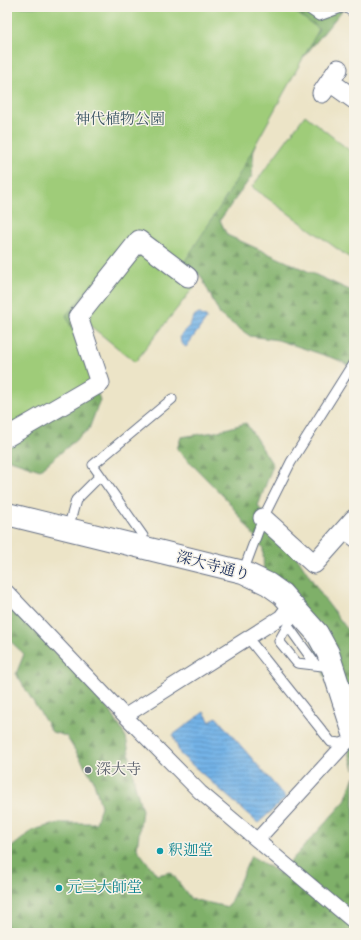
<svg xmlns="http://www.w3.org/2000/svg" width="361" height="940" viewBox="0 0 361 940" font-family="Vollkorn,'Noto Serif JP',serif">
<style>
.forest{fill:url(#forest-firs);stroke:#4d7064}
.park{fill:#9fcc79;stroke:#5d7e6c}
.water{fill:url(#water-rules);stroke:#4771a2}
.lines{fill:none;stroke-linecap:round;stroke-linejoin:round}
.service-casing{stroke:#646e83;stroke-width:11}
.pedestrian-casing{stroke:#646e83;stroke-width:16}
.minor-casing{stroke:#646e83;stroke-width:21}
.tertiary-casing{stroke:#646e83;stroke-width:24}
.service{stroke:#fff;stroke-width:9}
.pedestrian{stroke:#fff;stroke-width:14}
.minor{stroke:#fff;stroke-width:19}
.tertiary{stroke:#fff;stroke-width:22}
.worship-dot{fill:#6b7280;stroke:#f7f3e8;stroke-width:1.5}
.culture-dot{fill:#0f9aa8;stroke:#f7f3e8;stroke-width:1.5}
.labels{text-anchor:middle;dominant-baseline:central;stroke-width:3;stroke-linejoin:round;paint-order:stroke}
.park-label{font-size:15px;fill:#3c5665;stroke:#f7f3e8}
.street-label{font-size:15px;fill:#1b2f5e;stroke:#f7f3e8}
.worship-label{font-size:15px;fill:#5b616d;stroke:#f7f3e8;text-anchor:start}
.culture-label{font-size:15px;fill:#0d838f;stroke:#f7f3e8;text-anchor:start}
</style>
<defs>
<pattern id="forest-firs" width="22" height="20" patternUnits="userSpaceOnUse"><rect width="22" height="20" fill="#7fb069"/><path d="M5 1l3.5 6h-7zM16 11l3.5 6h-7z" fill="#67905a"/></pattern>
<pattern id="water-rules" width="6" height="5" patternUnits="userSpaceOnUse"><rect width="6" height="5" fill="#73b3e7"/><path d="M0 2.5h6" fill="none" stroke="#5e92be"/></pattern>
</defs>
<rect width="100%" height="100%" fill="#f7f3e8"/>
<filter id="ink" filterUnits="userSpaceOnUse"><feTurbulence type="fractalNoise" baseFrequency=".025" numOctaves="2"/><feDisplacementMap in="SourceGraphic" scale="8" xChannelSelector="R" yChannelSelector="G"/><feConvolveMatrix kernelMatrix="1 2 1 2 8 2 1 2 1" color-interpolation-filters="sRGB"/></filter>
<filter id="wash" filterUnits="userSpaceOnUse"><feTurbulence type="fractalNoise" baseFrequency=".012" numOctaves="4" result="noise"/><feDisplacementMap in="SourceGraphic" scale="16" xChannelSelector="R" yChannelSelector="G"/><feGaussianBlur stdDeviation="0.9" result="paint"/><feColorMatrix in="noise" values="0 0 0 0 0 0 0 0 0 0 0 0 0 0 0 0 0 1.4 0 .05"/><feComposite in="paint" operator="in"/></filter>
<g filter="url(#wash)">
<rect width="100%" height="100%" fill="#ece4c7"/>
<path class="forest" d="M7,7H345L269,99L254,147L252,176L220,220L227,235L354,292V368L336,359L278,340L250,336L220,315L201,276L137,232L72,322L100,400L89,429L40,470L7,459Z
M246,423L273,465L258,506L299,560L323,597L354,638V769L336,709L310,636L264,591L263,548L228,501L177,449L181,437L215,432Z
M12,606L109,709L126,737L135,785L142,810L137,849L157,875L171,872L191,899L228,907L251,856L280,873L345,801L354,776V933H7V851L33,830L59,823H96L101,806L93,779L66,736L52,732L16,674L24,654L7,638V607Z"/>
<path class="park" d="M7,7H288L319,29L230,191L183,264L137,232L66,315L93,381L7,427Z
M305,115L354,154V261L252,187Z
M139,248L194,287L135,362L83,320Z"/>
<path class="water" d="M200,314L207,318L186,347L181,343L180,336L188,328L195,315Z
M204,712L210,722L216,717L286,798L258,823L180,754L173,735Z"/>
</g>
<g filter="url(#ink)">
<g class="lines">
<defs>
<path id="service" d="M306,7L319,16L344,7
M345,7L354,13
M71,518L76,500L100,476
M341,532L354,542
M140,548L143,536L93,465L172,399
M243,572L263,518L291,462L354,362
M296,611L279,641L297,663L331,667
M288,626L316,665
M248,638L331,742L349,744"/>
<path id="pedestrian" d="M7,592L125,716L200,792L354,922
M125,716L281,617L291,604
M257,840L345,744"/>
<path id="minor" d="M330,82L354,99
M322,93L338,69
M7,437L100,383L78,317L139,240L188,277
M263,518L314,564L354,519"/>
<path id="tertiary" d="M7,514L243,572L268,584L282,594L317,633L328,653L354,734"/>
</defs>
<use href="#service" class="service-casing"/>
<use href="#pedestrian" class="pedestrian-casing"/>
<use href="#minor" class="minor-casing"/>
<use href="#tertiary" class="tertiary-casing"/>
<use href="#service" class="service"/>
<use href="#pedestrian" class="pedestrian"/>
<use href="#minor" class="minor"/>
<use href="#tertiary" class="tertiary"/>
</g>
</g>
<circle class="worship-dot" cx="88" cy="770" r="4"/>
<g class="culture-dot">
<circle cx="160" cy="851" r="4"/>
<circle cx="59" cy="888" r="4"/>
</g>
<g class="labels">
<g class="park-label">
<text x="120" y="120">神代植物公園</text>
</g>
<g class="street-label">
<text transform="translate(213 567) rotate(15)">深大寺通り</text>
</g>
<g class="worship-label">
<text x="96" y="770">深大寺</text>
</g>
<g class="culture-label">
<text x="168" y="851">釈迦堂</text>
<text x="67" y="888">元三大師堂</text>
</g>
</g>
<rect width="361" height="940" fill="none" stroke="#f7f3e8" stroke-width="24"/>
</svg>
